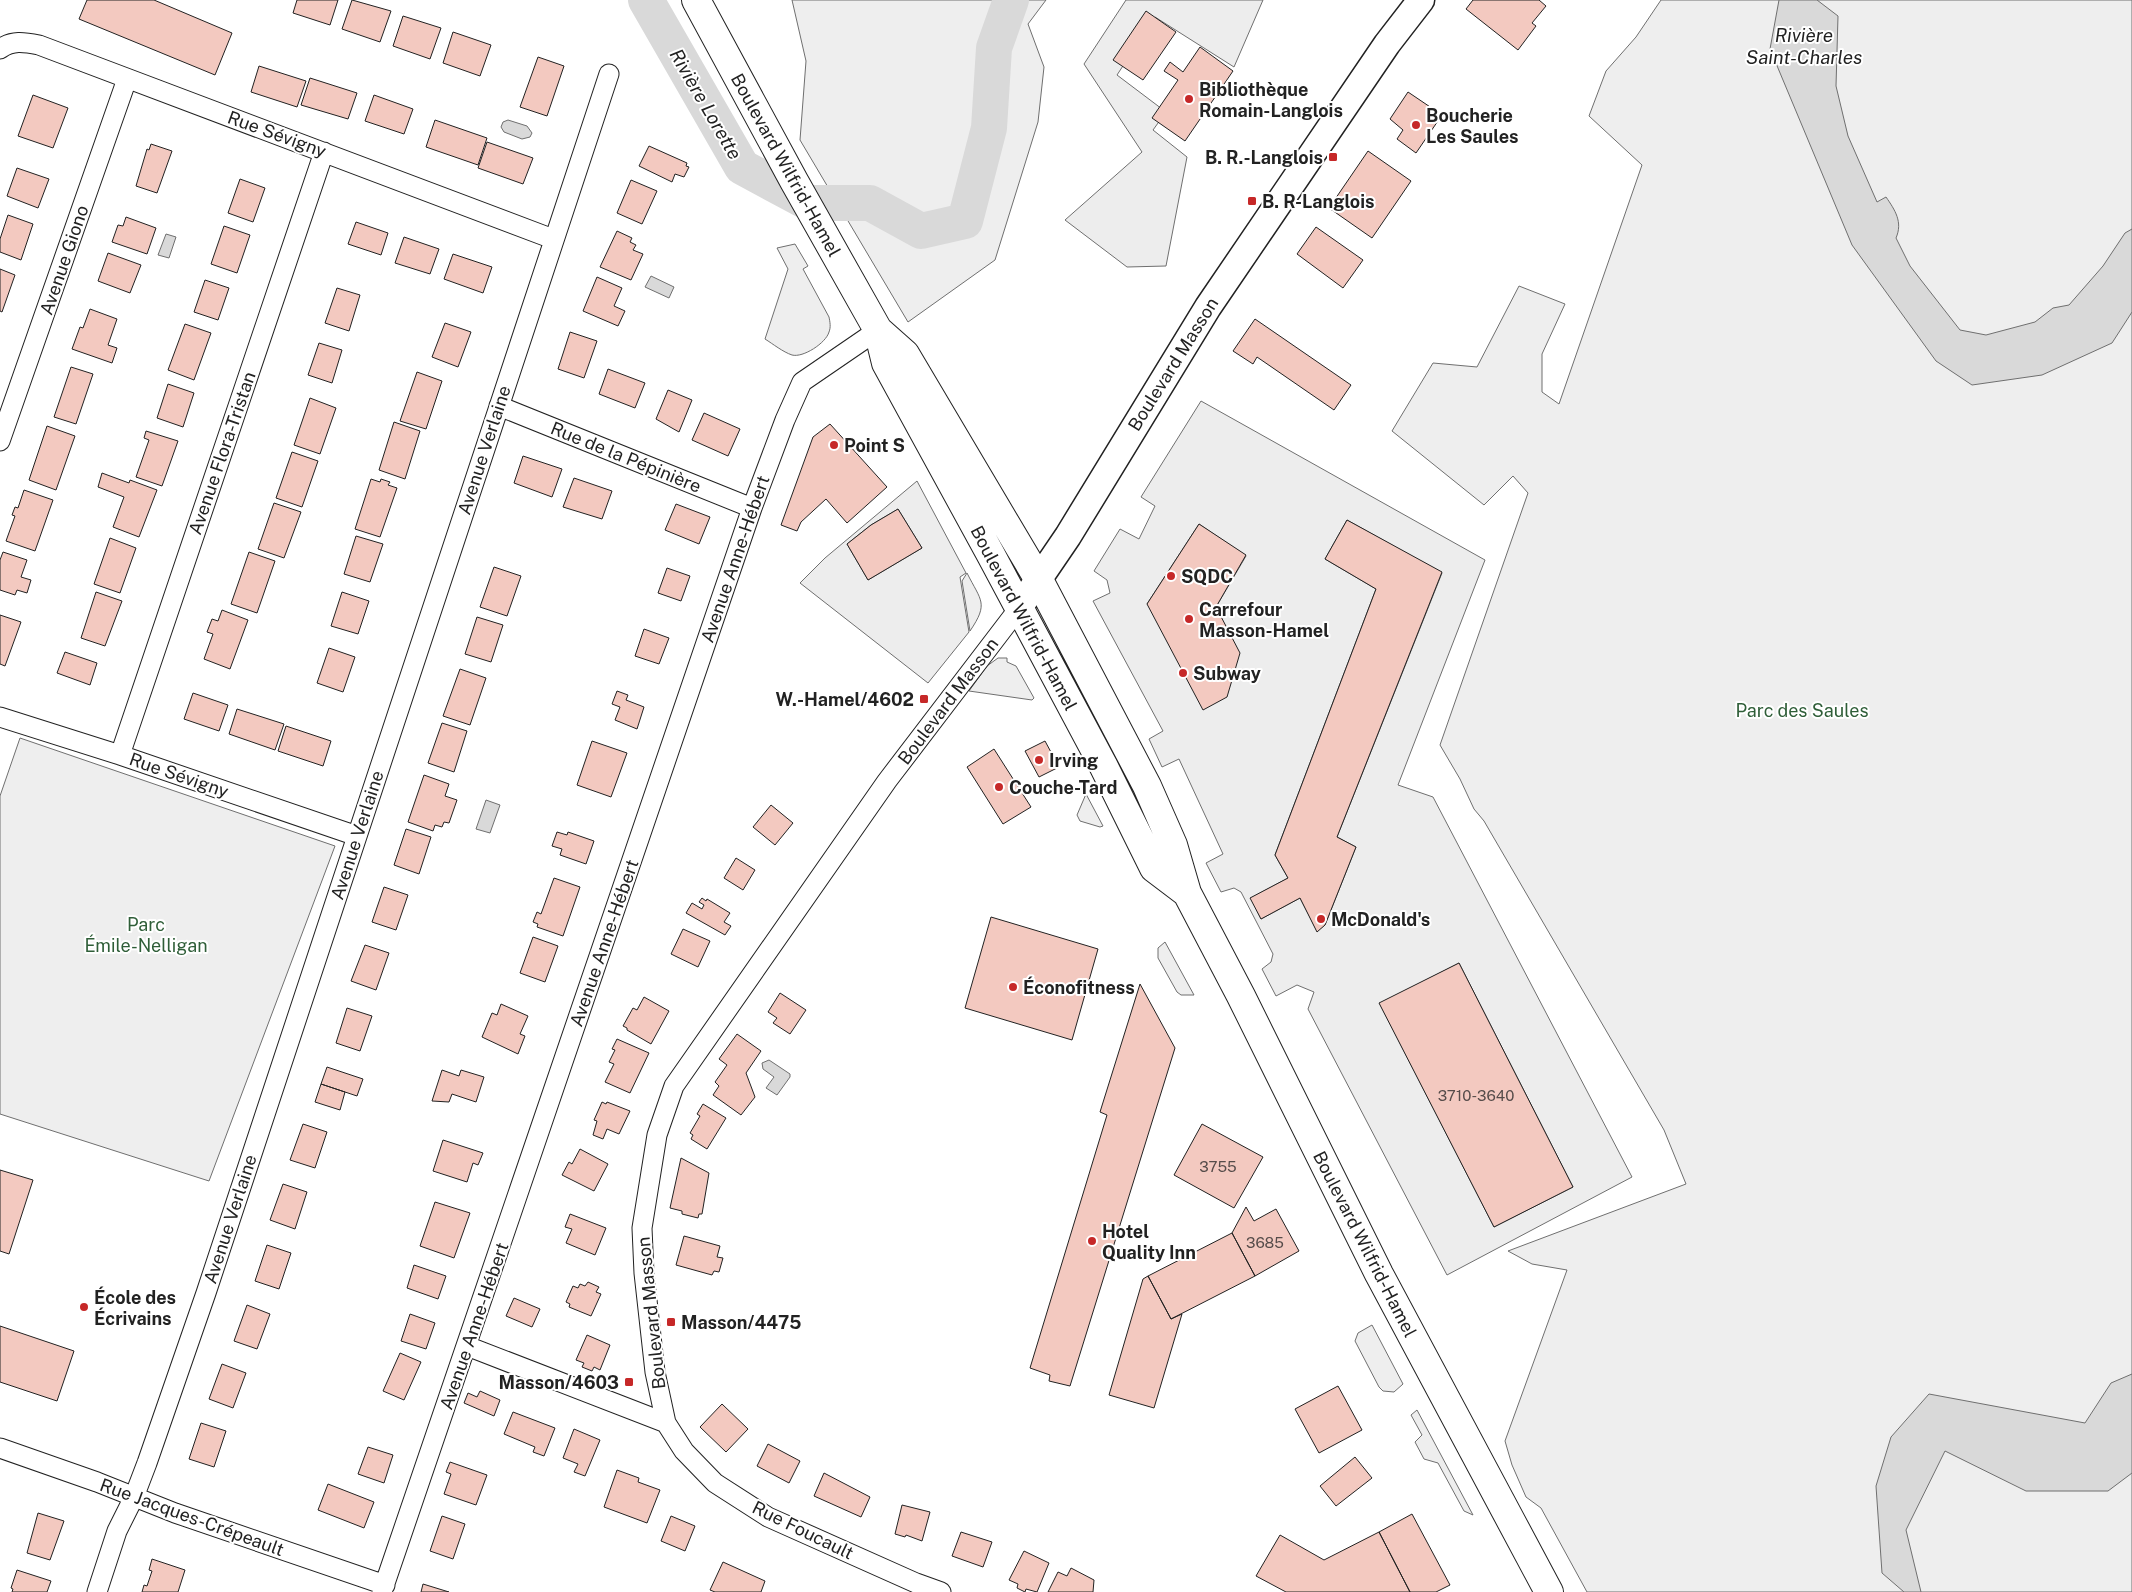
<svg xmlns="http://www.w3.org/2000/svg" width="2132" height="1592" viewBox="0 0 2132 1592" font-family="'Public Sans',sans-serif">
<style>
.green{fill:#eee;stroke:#6f6f6f}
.parking{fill:#ededed;stroke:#6f6f6f;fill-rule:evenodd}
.water{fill:#d9d9d9;stroke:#6f6f6f}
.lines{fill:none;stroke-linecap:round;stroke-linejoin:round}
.river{stroke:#d9d9d9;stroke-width:36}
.building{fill:#f3c9c0;stroke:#222}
.minor-casing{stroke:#222;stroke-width:21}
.secondary-casing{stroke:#222;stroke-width:29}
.primary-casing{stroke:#222;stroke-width:30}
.minor{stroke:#fff;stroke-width:19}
.secondary{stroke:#fff;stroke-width:26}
.primary{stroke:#fff;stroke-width:28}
.poi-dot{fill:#c62828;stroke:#fff;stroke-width:2}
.labels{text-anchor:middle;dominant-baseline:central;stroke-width:4;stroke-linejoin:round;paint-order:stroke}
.number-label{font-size:15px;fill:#564c4a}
.poi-label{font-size:18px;font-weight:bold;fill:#222;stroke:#fff;text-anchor:start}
.street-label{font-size:18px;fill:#222;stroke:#fff}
.park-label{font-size:18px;fill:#2f5e38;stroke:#fff}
.water-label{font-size:19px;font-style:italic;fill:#222;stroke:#fff}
</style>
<rect width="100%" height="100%" fill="#fff"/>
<path class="green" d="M792,0H1046L1028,24L1044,67L1038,122L995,260L908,322L800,140L806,61Z
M1661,0H2132V1592H1587L1541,1508L1526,1497L1512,1465L1505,1441L1567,1270L1532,1264L1508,1251L1686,1184L1664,1130L1484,821L1474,809L1460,779L1440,745L1528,493L1513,476L1484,505L1392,431L1433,363L1477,367L1519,286L1565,304L1542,354V392L1559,404L1642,165L1589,116L1606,71L1636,37Z
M795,244L808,266L803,269L829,317C830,322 831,327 829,332C826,343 803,358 792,355C783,352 773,344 765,339L788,269L777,248Z
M967,573C981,601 989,603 970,631L962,581Z
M998,658H1007V662L1016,666L1034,698L1032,700L969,691L987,666Z
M20,738L335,846L209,1181L0,1114V796Z
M1086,794L1103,826L1100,827L1080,821L1077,815Z
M1165,942L1194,995H1181L1177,992L1158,958V948Z
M1372,1325L1403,1384L1394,1392L1383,1391L1379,1387L1355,1341L1358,1333Z
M1417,1410L1473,1515L1464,1511L1438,1463L1424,1459L1415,1442L1422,1435L1411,1415Z"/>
<path class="parking" d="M1126,0H1263L1234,67L1155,17L1117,75L1166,112L1153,130L1187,157L1166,266L1127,267L1065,220L1142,152L1084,64Z
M1201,401L1485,560L1398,785L1433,797L1632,1177L1447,1275L1308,1009L1314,992L1297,985L1276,996L1262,969L1271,962L1273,954L1241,892L1234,888L1221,892L1206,863L1223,854L1179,759L1162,767L1149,739L1163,731L1093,601L1110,593L1107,580L1094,571L1120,529L1139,539L1155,506L1141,497ZM1347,520L1442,573L1337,837L1356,847L1325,925L1317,931L1300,898L1261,919L1251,898L1288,878L1275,855L1376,589L1325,559ZM1199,524L1246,556L1216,607L1147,604ZM1459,963L1573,1187L1494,1227L1380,1004Z
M917,481L966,573L960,577L969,632L928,683L800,583L825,558ZM898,509L922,548L868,580L847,544L871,525Z"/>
<path class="water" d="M1779,0H1817L1838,16L1836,86L1848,136L1877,202L1886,197C1895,210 1903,222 1896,238L1910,266L1960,330L1986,335L2035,322L2053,308L2069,305L2103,266L2125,233L2132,229V312L2112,343L2042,375L1972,385L1936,361L1852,245L1770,49Z
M508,120L527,126L532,133L530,137L522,139L504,132L501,127L503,122Z
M166,234L176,237L169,258L158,255Z
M651,276L674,287L669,298L645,287Z
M486,800L500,805L490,833L476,829Z
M769,1060L790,1074V1077L777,1095L766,1088L774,1077L763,1069L762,1063Z
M2132,1374V1473L2108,1491H2026L1945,1451L1906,1530L1921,1592H1904L1882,1573L1876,1486L1891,1437L1929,1394L2085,1423L2111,1383Z"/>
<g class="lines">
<path class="river" d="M646,0L742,167L809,203H870L921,231L965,221L989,128L994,48L1011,0"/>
</g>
<path class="building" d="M87,0H154L232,33L215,75L79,19Z
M297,0H338L330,25L293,13Z
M352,0L391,11L380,42L342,29Z
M1473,0H1539L1546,6L1532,23L1536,26L1518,50L1466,9Z
M1146,11L1176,32L1143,80L1113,60Z
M403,16L441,28L430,59L393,46Z
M453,32L491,45L480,76L443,63Z
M1200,47L1233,71L1185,141L1152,118L1178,80L1164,71L1170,62L1183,72Z
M538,57L564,66L547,116L520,107Z
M259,66L306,81L297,107L251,92Z
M310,78L357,93L348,119L301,105Z
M1408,92L1442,115L1416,153L1397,139L1403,130L1390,119Z
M33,95L68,108L53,148L18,136Z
M374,95L413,109L404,134L365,121Z
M435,120L487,138L478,165L426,147Z
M487,142L533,158L523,184L478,168Z
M151,144L172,151L157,193L136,186L147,149L149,150Z
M649,146L687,163L686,166L689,167L684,177L675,174L672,182L639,166Z
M1368,151L1411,181L1372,238L1329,208Z
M17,168L49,179L38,208L7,196Z
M240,179L265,188L253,222L228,213Z
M631,180L657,191L642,224L617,213Z
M8,215L33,224L21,260L0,252V239Z
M126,217L156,228L147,254L112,242L118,225L123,226Z
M356,222L388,233L381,255L348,244Z
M224,226L250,235L237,273L211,264Z
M1316,227L1363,260L1343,288L1297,254Z
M617,231L632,238L630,242L636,245L633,250L643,254L631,280L600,267Z
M404,237L439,249L430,274L395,263Z
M108,253L141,265L130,293L98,281Z
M453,254L492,267L483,293L444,279Z
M0,269L15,275L2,312L0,311Z
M597,277L622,288L614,306L625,311L618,326L583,311Z
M205,280L229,288L218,320L194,312Z
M337,288L360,295L349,331L325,323Z
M90,309L117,319L108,345L117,348L112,363L72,349L80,327L83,328Z
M1255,319L1351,385L1334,410L1257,357L1253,364L1233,351Z
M445,323L471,332L458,367L432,357Z
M185,324L211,333L194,380L168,370Z
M570,332L597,341L584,378L558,369Z
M319,343L342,350L332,383L308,375Z
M71,367L93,374L76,424L54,417Z
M608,369L645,383L635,408L599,394Z
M417,372L442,381L426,429L400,421Z
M168,384L194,393L183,427L157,418Z
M668,390L692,400L679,432L656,419Z
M310,398L336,408L320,454L294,445Z
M704,413L740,429L728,456L692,440Z
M394,422L420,431L405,479L379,470Z
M830,424L887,487L847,523L826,499L801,522L797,531L781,525L813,437Z
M47,426L75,436L56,490L29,480Z
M146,431L178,441L162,486L136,477L149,440L144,438Z
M292,452L318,461L302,507L276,498Z
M523,456L562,469L552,497L514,483Z
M102,473L129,483L130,480L157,490L139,537L113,527L124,497L98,487Z
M574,478L612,491L602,519L563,507Z
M371,479L380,482L381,479L390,482L388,485L397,488L380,537L355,529Z
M24,490L53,500L35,551L6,541L15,516L12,515L15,507L18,508Z
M274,503L301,512L284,558L258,549Z
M676,504L710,517L699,544L665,530Z
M898,509L922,548L868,580L847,544L871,525Z
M1347,520L1442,572L1337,837L1356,847L1325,925L1317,932L1300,898L1261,919L1250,898L1288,878L1275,855L1376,589L1325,559Z
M1199,524L1246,555L1216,607L1240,653L1227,697L1203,710L1147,604Z
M356,536L383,544L370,582L344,574Z
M110,538L136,548L120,593L94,584Z
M3,552L27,560L21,577L31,580L27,593L17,590L15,595L0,590V560Z
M249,552L275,561L257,613L231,604Z
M494,567L521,576L507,616L480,607Z
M667,568L690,576L681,601L658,593Z
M96,592L122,601L105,646L81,638Z
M342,592L369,601L358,634L331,626Z
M222,610L248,620L230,669L204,659L213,634L207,632L212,619L218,621Z
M0,615L21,622L5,666L0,664Z
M477,617L503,625L491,662L465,654Z
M644,629L669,638L659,664L635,656Z
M329,648L355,657L343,692L317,683Z
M65,652L97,663L90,685L57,673Z
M460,669L486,678L470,725L443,716Z
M617,691L628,695L626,700L644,707L637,729L615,720L620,707L612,704Z
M193,693L228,705L219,731L184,719Z
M237,709L284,724L275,750L229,734Z
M442,723L467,731L454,772L428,763Z
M286,726L331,741L323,766L278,751Z
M592,741L627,753L611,797L577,785Z
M1045,741L1059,767L1039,777L1025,751Z
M994,749L1031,807L1003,824L967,767Z
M424,775L449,784L445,796L457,800L449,823L444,822L442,827L435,825L433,831L408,822Z
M771,805L793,823L775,845L753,827Z
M406,829L431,837L419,874L394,865Z
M557,832L567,835L568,832L594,841L586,864L560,855L562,849L552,846Z
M736,858L755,870L743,890L724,878Z
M554,878L580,887L563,936L537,927L538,924L533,922L537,912L541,914Z
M384,887L408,895L396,930L372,922Z
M702,898L706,901L707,899L730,913L724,922L731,926L725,935L686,913L692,903L702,909L704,905L699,902Z
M991,917L1098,949L1072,1040L965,1008Z
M683,929L710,941L698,967L671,954Z
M533,937L558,946L545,982L520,973Z
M365,945L389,953L376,990L351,981Z
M1459,963L1573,1187L1494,1227L1379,1003Z
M1140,984L1175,1048L1070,1386L1049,1381L1050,1375L1030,1368L1107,1115L1100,1112Z
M780,993L806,1010L790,1034L773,1023L777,1018L768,1012Z
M644,997L669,1011L651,1044L627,1030V1028L623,1026L633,1008L637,1010Z
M501,1004L528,1016L520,1034L525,1036L518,1054L482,1037L492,1013L497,1015Z
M347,1008L372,1016L360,1051L336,1043Z
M737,1034L761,1051L746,1073L755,1097L741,1115L713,1095L719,1086L715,1082L727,1065L719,1059Z
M617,1039L649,1053L630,1093L605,1082L614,1064L609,1062L615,1050L612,1049Z
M327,1067L363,1079L357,1096L321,1084Z
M442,1070L459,1076L461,1070L484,1077L476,1102L452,1094L449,1102L432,1101Z
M321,1084L345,1092L340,1110L315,1102Z
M602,1102L606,1104L607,1102L630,1111L619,1134L607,1129L603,1139L593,1135L597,1121L594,1120Z
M703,1104L726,1118L707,1149L691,1139L693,1135L690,1133L700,1116L697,1114Z
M303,1124L327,1132L315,1168L290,1160Z
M1202,1124L1263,1157L1234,1208L1174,1175Z
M443,1140L483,1153L478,1165L473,1163L467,1182L433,1171Z
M580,1149L608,1164L594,1191L562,1175L569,1162L572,1164Z
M681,1158L709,1173L702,1214H699L698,1218L682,1214V1211L670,1208Z
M0,1170L33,1180L9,1254L0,1251Z
M283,1184L307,1192L295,1229L270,1220Z
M435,1202L470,1213L454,1258L420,1246Z
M1246,1207L1254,1221L1276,1209L1299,1251L1255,1276L1232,1233Z
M570,1214L606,1228L595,1255L566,1243L572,1229L565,1227Z
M1232,1233L1255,1276L1171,1319L1148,1276Z
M684,1236L720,1246L717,1257L723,1258L719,1272L714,1271L712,1275L676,1265Z
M267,1245L291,1253L279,1289L255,1281Z
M414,1265L446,1276L438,1299L407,1288Z
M1148,1276L1171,1319L1182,1314L1154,1408L1109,1395L1143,1279Z
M588,1282L599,1287L596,1292L601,1294L591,1316L569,1307L570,1304L566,1302L573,1286L578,1288L580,1284L585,1286Z
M514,1298L540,1309L532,1327L506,1316Z
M247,1305L270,1314L257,1349L234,1341Z
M410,1314L435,1323L426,1349L401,1341Z
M0,1326L74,1351L57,1401L0,1382Z
M587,1335L610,1345L600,1370L594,1367L592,1371L582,1367L584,1363L576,1360Z
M400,1353L421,1362L404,1400L383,1391Z
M222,1364L246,1373L233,1408L209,1399Z
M1338,1386L1362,1430L1319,1453L1295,1409Z
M480,1391L500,1400L494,1416L464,1403L468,1393L477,1397Z
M722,1404L748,1429L726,1452L700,1427Z
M513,1412L555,1428L544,1456L533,1452L535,1447L504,1434Z
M201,1423L226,1431L214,1467L189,1459Z
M574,1429L600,1440L585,1476L574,1472L578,1464L563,1458Z
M768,1444L800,1461L789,1483L757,1466Z
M368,1447L393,1455L384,1483L358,1474Z
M1355,1457L1372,1478L1336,1506L1320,1486Z
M450,1462L487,1475L476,1505L444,1494L451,1474L446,1472Z
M617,1470L639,1478L638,1482L660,1490L647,1523L604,1507Z
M824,1473L870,1497L861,1517L814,1496Z
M328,1484L374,1502L364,1528L318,1510Z
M902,1505L930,1512L922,1541L906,1535L905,1537L895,1534Z
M38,1513L64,1521L50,1560L27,1553Z
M1412,1514L1450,1585L1436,1592H1410L1379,1532Z
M442,1516L465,1524L453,1559L430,1551Z
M671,1516L695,1526L685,1551L661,1541Z
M961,1532L992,1542L983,1567L952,1556Z
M1379,1532L1410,1592H1286L1256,1576L1280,1535L1324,1560Z
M1024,1551L1049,1563L1037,1592L1026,1589L1025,1592L1017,1588L1018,1584L1009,1580Z
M152,1559L185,1570L178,1592H142L144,1585L147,1586L152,1571L149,1570Z
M723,1562L765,1581L761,1592H715L710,1590Z
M1071,1568L1094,1580L1093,1592H1048L1058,1572L1067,1576Z
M17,1570L51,1581L47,1592H12L13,1589L11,1588Z
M423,1584L449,1592H421Z"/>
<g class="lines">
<defs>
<path id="minor" d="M0,49C12,40 24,42 39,45L553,239
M499,406L752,508
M0,441L127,79
M0,717L120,755L357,836
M120,755L324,152
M467,1346L666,1423L684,1451L715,1483L768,1517L916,1583L941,1592
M666,1423L655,1372L644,1273L642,1228L657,1135L674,1086L887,781L1019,608
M0,1448L97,1482L175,1513L385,1585
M97,1592L117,1531L134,1497L147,1463L206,1293L609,74
M382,1592L752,508L785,420L802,382L878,330"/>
<path id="secondary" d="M1019,608L1068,536L1208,307L1387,44L1421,0"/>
<path id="primary" d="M696,0L794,181L878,330L886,363L991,555L1103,765L1154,868L1187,893
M878,330L905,354L1039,580L1147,786L1173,845L1187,893L1241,996L1379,1274L1549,1592"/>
</defs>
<use href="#minor" class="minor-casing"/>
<use href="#secondary" class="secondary-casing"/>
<use href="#primary" class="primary-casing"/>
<use href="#minor" class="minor"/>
<use href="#secondary" class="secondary"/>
<use href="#primary" class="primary"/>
</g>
<g class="poi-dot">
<circle cx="1189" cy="99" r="5"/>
<circle cx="1416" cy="125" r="5"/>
<rect x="1328" y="152" width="10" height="10" rx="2.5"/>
<rect x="1247" y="196" width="10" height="10" rx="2.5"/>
<circle cx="834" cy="445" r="5"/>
<circle cx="1171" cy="576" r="5"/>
<circle cx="1189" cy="619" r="5"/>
<circle cx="1183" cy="673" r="5"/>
<rect x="919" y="694" width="10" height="10" rx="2.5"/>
<circle cx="1039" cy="760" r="5"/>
<circle cx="999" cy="787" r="5"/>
<circle cx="1321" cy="919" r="5"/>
<circle cx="1013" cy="987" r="5"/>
<circle cx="1092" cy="1241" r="5"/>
<circle cx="84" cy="1307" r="5"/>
<rect x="666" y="1317" width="10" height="10" rx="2.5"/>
<rect x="624" y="1377" width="10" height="10" rx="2.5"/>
</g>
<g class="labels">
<g class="number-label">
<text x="1476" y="1095">3710-3640</text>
<text x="1218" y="1166">3755</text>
<text x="1265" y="1242">3685</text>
</g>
<g class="poi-label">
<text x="1199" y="89">Bibliothèque<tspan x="1199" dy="21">Romain-Langlois</tspan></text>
<text x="1426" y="115">Boucherie<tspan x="1426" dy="21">Les Saules</tspan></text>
<text x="1323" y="157" text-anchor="end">B. R.-Langlois</text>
<text x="1262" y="201">B. R-Langlois</text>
<text x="844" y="445">Point S</text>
<text x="1181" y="576">SQDC</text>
<text x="1199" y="609">Carrefour<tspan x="1199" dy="21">Masson-Hamel</tspan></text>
<text x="1193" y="673">Subway</text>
<text x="914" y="699" text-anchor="end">W.-Hamel/4602</text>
<text x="1049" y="760">Irving</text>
<text x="1009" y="787">Couche-Tard</text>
<text x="1331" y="919">McDonald's</text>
<text x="1023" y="987">Éconofitness</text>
<text x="1102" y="1231">Hotel<tspan x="1102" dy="21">Quality Inn</tspan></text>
<text x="94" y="1297">École des<tspan x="94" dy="21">Écrivains</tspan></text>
<text x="681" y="1322">Masson/4475</text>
<text x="619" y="1382" text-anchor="end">Masson/4603</text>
</g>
<g class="street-label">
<text transform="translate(277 134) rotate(20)">Rue Sévigny</text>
<text transform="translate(786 165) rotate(61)">Boulevard Wilfrid-Hamel</text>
<text transform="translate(64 260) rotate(-71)">Avenue Giono</text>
<text transform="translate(1173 364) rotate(-58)">Boulevard Masson</text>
<text transform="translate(484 450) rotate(-72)">Avenue Verlaine</text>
<text transform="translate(222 453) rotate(-71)">Avenue Flora-Tristan</text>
<text transform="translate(626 457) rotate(22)">Rue de la Pépinière</text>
<text transform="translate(735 559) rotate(-71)">Avenue Anne-Hébert</text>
<text transform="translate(1024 618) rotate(62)">Boulevard Wilfrid-Hamel</text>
<text transform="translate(948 701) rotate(-53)">Boulevard Masson</text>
<text transform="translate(179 775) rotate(19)">Rue Sévigny</text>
<text transform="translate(357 835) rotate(-72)">Avenue Verlaine</text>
<text transform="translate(604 943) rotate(-71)">Avenue Anne-Hébert</text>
<text transform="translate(230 1219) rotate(-72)">Avenue Verlaine</text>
<text transform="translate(1365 1244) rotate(63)">Boulevard Wilfrid-Hamel</text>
<text transform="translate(651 1313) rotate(-96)">Boulevard Masson</text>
<text transform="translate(474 1326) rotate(-71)">Avenue Anne-Hébert</text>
<text transform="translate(192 1517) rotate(20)">Rue Jacques-Crépeault</text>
<text transform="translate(803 1530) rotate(26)">Rue Foucault</text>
</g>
<g class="park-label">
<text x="1802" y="710">Parc des Saules</text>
<text x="146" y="924">Parc<tspan x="146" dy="21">Émile-Nelligan</tspan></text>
</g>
<g class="water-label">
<text x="1804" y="35">Rivière<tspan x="1804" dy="22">Saint-Charles</tspan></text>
<text transform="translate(706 104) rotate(60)">Rivière Lorette</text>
</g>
</g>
</svg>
